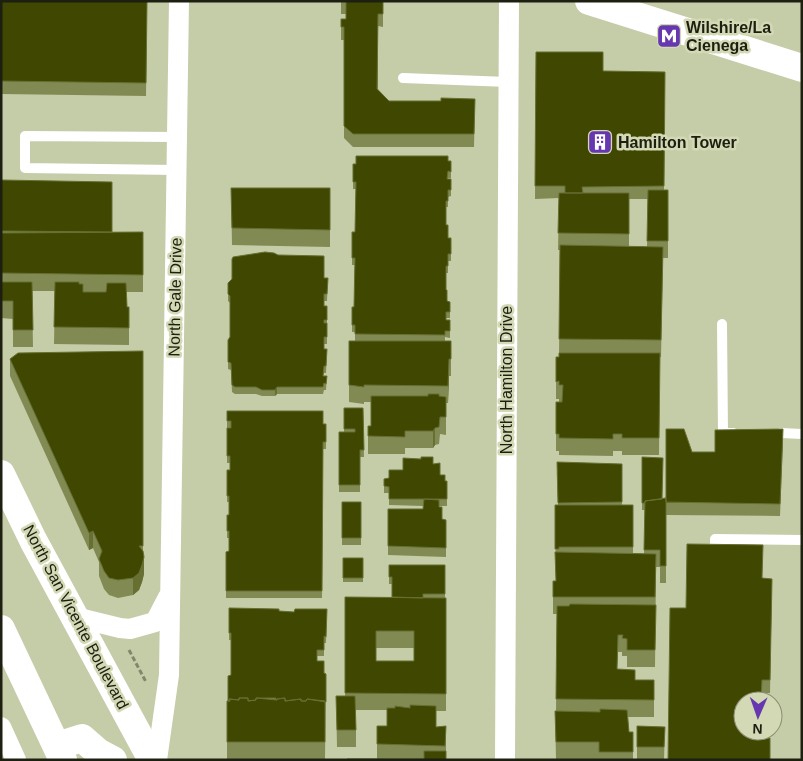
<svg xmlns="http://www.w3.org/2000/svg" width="803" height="761" viewBox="0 0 803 761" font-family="Arial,sans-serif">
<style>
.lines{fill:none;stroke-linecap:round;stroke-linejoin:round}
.path{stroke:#82876c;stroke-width:3;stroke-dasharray:5 2.5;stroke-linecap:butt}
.lane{stroke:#fff;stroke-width:10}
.street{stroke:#fff;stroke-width:20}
.primary{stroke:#fff;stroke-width:28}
.wall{fill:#828a54;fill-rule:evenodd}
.shaded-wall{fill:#676f32}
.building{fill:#3f4700;stroke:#676f32;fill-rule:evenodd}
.labels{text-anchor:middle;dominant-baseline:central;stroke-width:5;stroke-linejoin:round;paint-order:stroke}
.poi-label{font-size:16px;font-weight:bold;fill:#1d1f11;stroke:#d2d9b4;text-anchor:start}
.street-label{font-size:16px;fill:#1d1f11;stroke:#d2d9b4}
</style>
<rect width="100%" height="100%" fill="#c5cca8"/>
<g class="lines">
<path class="path" d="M129,650L146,682"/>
<path class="lane" d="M403,78L508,82
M177,170L25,168V136L177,137
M722,324L723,433H733
M781,433L802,434
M715,556V539L802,540"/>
<path class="street" d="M75,617L120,628L130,629L155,622L168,597
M1,727L16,760
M157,760L169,675L179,1
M505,760L509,1"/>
<path class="primary" d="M589,1L802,68
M1,474L33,540L152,760
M1,629L63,760
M57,746L82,738L98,752L113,760"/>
</g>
<path class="wall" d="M1,1H147L146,96L1,94Z
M341,1H383V27L378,26V89L389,101H441L475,99L474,147H353L344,138V40H341V19H346V14H341Z
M536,52L603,71L665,72L664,190H668V258H663L661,357H660L659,455H622V451H613V456L559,455V451H556V402H559V399H556V357H559L560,250H558L559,198L535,199ZM629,199H648L647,247H629Z
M451,161V178H448V179H451V196L448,197V207H446V225L448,238H451V261H448V273H446V290L447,301L450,302V318H446V320H450V338L445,337V341H451V376H449L448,403H446V435L440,434L439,444L435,445L433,448H405V454H368V426H371V402H364V404L349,402V341H355V332H352V307H354L355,265H352V232H355L356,189H353V164Z
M1,180L112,232H143V292H126L127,307H129V345L54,344L55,291H32L33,347H13V319L1,318Z
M231,188H330V247L232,245Z
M324,278H328L327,301H324V306L327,313V344H324V349H327L326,373H324L323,376H327L326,390H324L323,394H277L275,396H262L256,394H235L232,392L231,370L228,369V340L230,337V303L228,301V283Z
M143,351V551L144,574L142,582L139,590L133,595L118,598L109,595L104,589L99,576V562L93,548L89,550L10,376V359Z
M344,408H363L364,457H360V492H339V432H344Z
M227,411L323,424H326V449H323L322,598H226V552L229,551V538H227V515H229V502H227V470H230V463H227V428H231H227Z
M783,442L780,516L666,515V583H660V567H656L655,667H627V656H622V652H618L617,669L635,680H654V717H628L629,732H633V760L556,759L555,711H556L557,614H553V581H556L555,505H558L557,472L622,464V505H633V553L644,554L645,510H642V457L662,499L665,498L692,452H715Z
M433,464L445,481H447V506H439L442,519L446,520V557L388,555V509H423V506L389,505V493H384V479L389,478L403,470Z
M342,502H361V545H342Z
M343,558H363V582H343Z
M389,565H445V598H446V711H436V727L446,726V760L377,759V726H387V710H356V747H337L336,696H345V597H392V584H389ZM376,648H414V661H376Z
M763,578L772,579L770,693H762L761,738L770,760L686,608Z
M229,608L294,612L327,609L326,643H324V656H317V661L324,673L326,674L325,759H227V701H228L231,675V640H229Z
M637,726L665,727L664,760H637Z"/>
<path class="shaded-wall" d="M449,359V376L448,403V386Z
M277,387V394L275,396V390Z
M435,428V445L433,448V431Z
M93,531V548L89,550V533Z
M144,557V574L142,582L139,590L133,595V578Z"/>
<path class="building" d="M1,1H147L146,83L1,81Z
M343,1H383V14H378L377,89L389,101H441V98L475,99L474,134H353L344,126V27H341V19H346V1Z
M536,52H603V71L665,72L664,186L582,187L583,193H565V186H535Z
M356,156H448V161H451V172L448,171L447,179H451V190H448V201H446V225H448V238H451V254H448V266H446V290H447V301L450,302V312H446V320H450V331H445V335L355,334V325H352V307H354L355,258H352V232H355L356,182H353V164H356Z
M1,180L112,182V232L1,231Z
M231,188H330V230L232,228Z
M648,190H668V241H647Z
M559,193H629V234L558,233Z
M143,232V275L1,273V233Z
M560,245L663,247L661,340L559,339Z
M265,252L274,253L278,255L324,256V278H328L327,294H324V306H327V320H324V323H327V337H324V349H327L326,366H324L323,376H327L326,384L324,383L323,387H277L275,390H262L256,387H235L232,385L231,363L228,362V340L230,337V296L228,294V283L232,279V259L233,257Z
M1,282H32L33,330H13V301H1Z
M55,282H79V284H83V292H106L107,283H126L127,307H129V328L54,327Z
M349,341H451V359H449L448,386L364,385V387L349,385Z
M143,351V546H139L143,551L144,557L142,565L139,573L133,578L118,580L109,578L104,571L99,559L102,551L93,531L89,533L10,359L18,353Z
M559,353H660L659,438H622V434H613V439L559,438V434H556V402H562L563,385H559V381L556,382V357H559Z
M428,394H439V396L446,397V417H440L439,427L435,428L433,431H405V437L368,436V426H371V396H428Z
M344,408H363L364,450H360V485H339V432H355V429H344Z
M227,411H323V424H326V442H323L322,591H226V552L229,551V531H227V515H229V496H227V470H230V456H227V428H231V421H227Z
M666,429H684L692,452H715V430L783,429L780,504L666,502Z
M421,457H433V464L440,463V475H445V481H447V499H389V487L384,486V479L389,478V470H403V458L421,459Z
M642,457L663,458L662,499L645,501V503H642Z
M557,462L622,464V502L558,503Z
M666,498V566H660V550H644L645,501Z
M424,499L439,500V507H442V519L446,520V548L388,546V509H423Z
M342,502H361V538H342Z
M555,505H633V547H559V549H555Z
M687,544L763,545L762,578L772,579L770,680H762L761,701H743V731H761V738H770V760H668L670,608H686Z
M555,552L656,554L655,597H553V581H556Z
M343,558H363V578H343Z
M389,565H445V594H423V598L392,597V577H389Z
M345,597L446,598V694L345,693ZM376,631H414V661H376Z
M570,604L656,605L655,650H627V639L622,638L623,635H618L617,669L635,670V680H654V700L556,699L557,606H569Z
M229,608L279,609V611L294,612L295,609H327L326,637L324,636V650H317V661H324V673L326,674V702L307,699L306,701H301V699L285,701V698L277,699V700H276V698H256V700L248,701V698H239V700L229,699L230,701H228V676L231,675V633H229Z
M336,696H355L356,730H337Z
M239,698H248V701L256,700V698L277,700V699L285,698V701L301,699V701H306L307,699L325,701V742H227V701H230L229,699L239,700Z
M410,705L436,706V727L446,726L445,746L377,744V726H387V708H395V706L410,708Z
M600,709L627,710L629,732H633V752H599V742H556L555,711L600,712Z
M637,726L665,727L664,747H637Z
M424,751H446V760H347V759H424Z"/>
<defs>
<symbol id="metro-square" viewBox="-11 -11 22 22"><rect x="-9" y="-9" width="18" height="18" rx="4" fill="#6637af" stroke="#d2d9b4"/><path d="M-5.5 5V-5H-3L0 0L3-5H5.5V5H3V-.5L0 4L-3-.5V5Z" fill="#fff"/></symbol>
<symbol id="building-square" viewBox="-11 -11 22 22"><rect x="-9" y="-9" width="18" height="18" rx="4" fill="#6637af" stroke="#d2d9b4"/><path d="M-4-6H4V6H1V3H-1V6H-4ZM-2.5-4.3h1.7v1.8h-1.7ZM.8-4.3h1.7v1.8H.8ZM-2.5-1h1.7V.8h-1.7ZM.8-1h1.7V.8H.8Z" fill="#fff"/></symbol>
</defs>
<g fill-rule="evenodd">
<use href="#metro-square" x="655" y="22" width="28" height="28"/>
<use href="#building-square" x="586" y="128" width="28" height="28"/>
</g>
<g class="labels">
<g class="poi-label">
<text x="686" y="27">Wilshire/La<tspan x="686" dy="18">Cienega</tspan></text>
<text x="618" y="142">Hamilton Tower</text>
</g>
<g class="street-label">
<text transform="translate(175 297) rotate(-89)">North Gale Drive</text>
<text transform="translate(506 380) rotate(-90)">North Hamilton Drive</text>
<text transform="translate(76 617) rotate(62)">North San Vicente Boulevard</text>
</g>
</g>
<rect width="803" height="761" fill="none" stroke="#1d1f11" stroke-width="5"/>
<g transform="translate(758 716) rotate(182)"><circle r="24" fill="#d2d9b4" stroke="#8a8f73"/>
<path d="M0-4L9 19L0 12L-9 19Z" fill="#6637af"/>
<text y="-8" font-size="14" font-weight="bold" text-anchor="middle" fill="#1d1f11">N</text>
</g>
</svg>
